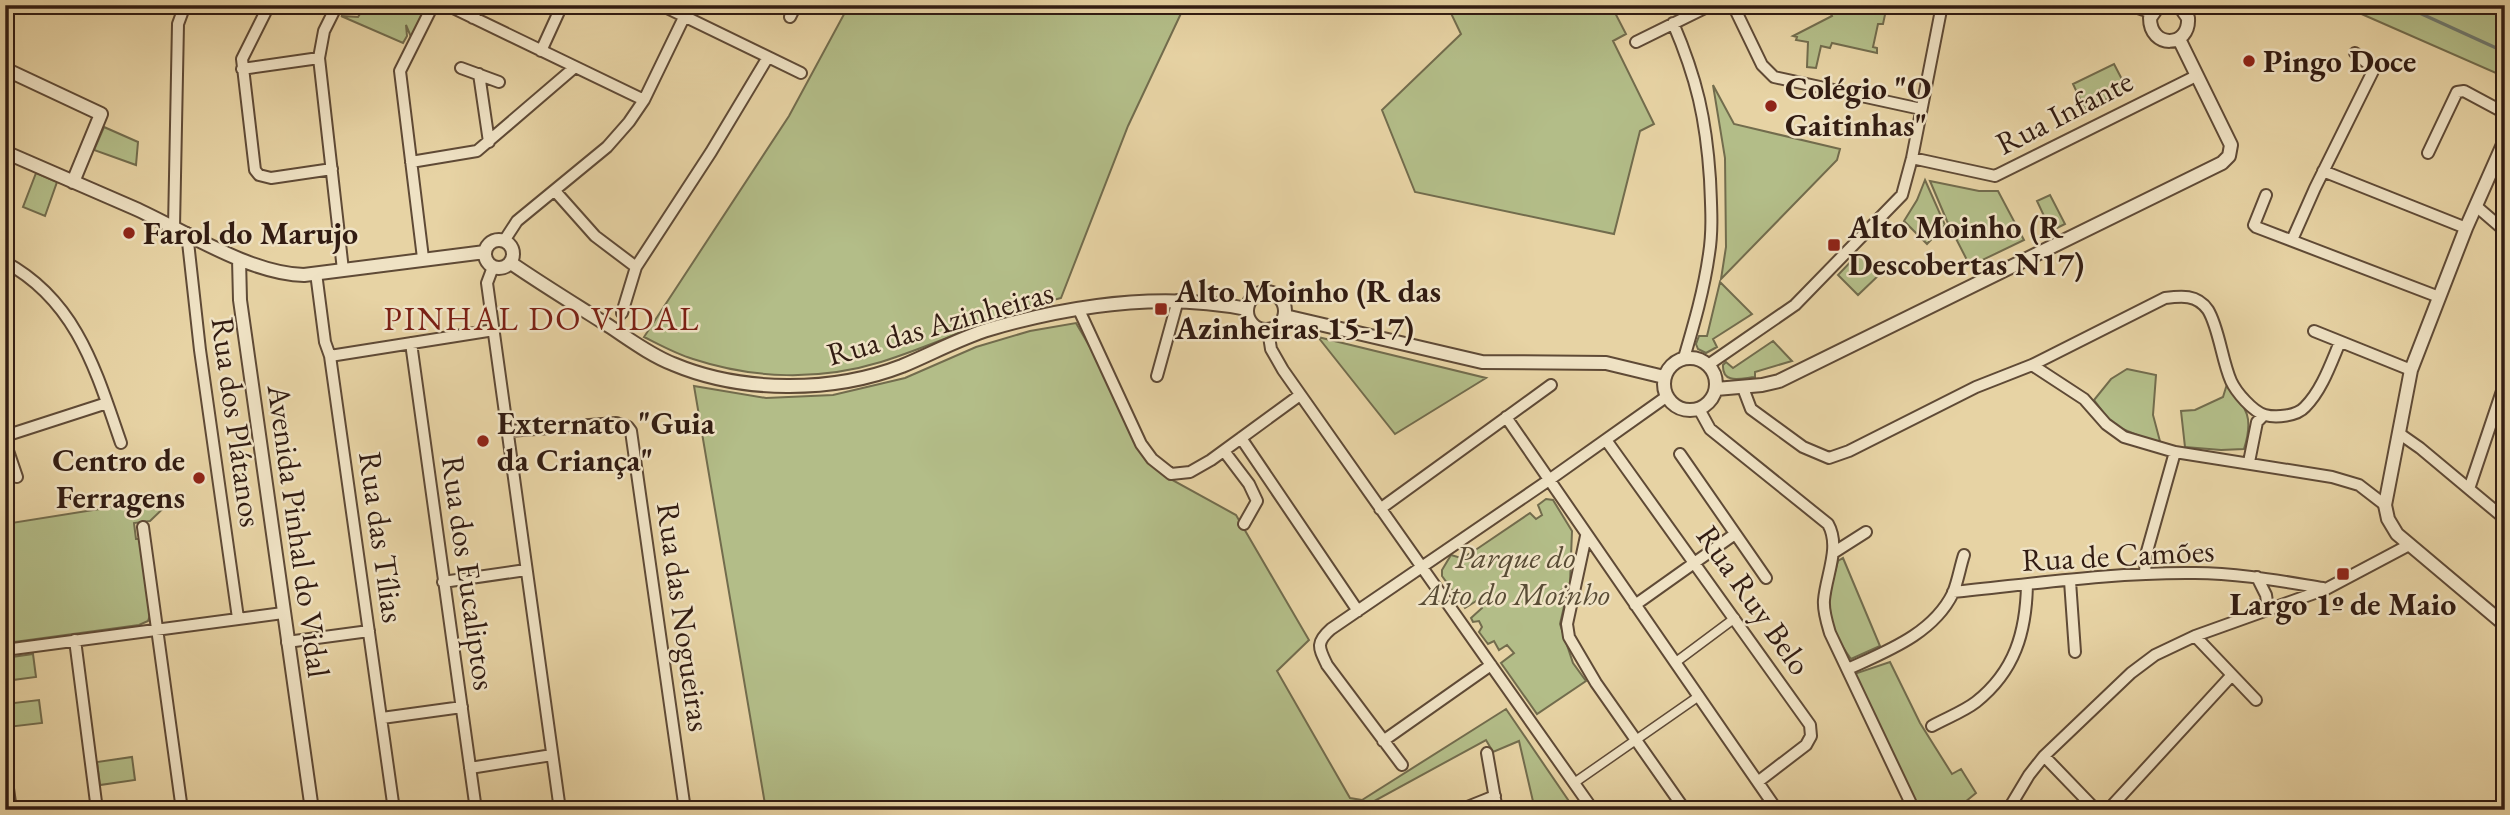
<svg xmlns="http://www.w3.org/2000/svg" width="2510" height="815" viewBox="0 0 2510 815" font-family="'EB Garamond',serif">
<style>
.green{fill:#b3bd88;stroke:#726c4d;stroke-width:2}
.lines{fill:none;stroke-linecap:round;stroke-linejoin:round}
.stream{stroke:#6f796f;stroke-width:3.5}
.pedestrian-casing{stroke:#5f4a36;stroke-width:11}
.minor-casing{stroke:#5f4a36;stroke-width:14}
.tertiary-casing{stroke:#5f4a36;stroke-width:16}
.pedestrian{stroke:#efe2c4;stroke-width:8}
.minor{stroke:#efe2c4;stroke-width:10}
.tertiary{stroke:#efe2c4;stroke-width:12}
.poi-dot{fill:#8f2418;stroke:#efe2c4;stroke-width:2.5}
.labels{text-anchor:middle;dominant-baseline:central;stroke-width:5;stroke-linejoin:round;paint-order:stroke}
.poi-label{font-size:32px;font-weight:bold;fill:#321c12;stroke:#efe2c4;text-anchor:start}
.street-label{font-size:32px;fill:#321c12;stroke:#efe2c4}
.park-label{font-size:32px;font-style:italic;fill:#594c35;stroke:#efe2c4}
.neighbourhood-label{font-size:33px;letter-spacing:2px;fill:#7a1f14;stroke:#efe2c4}
</style>
<rect width="100%" height="100%" fill="#e7d3a4"/>
<filter id="stains"><feTurbulence type="fractalNoise" baseFrequency=".00286" numOctaves="4"/><feColorMatrix values="0 0 0 0 .2 0 0 0 0 .09 0 0 0 0 .02 0 0 0 .5 -.17"/></filter>
<radialGradient id="worn" r=".72"><stop offset=".6" stop-color="#630" stop-opacity="0"/><stop offset="1" stop-color="#630" stop-opacity=".3"/></radialGradient>
<path class="green" d="M366,5H425V8L411,37L406,25L407,36L403,43L341,16L358,17Z
M849,5H1185L1128,126L1061,298C999,313 942,343 881,362C819,381 754,379 693,359C676,354 660,345 644,337L789,116Z
M1447,5H1611L1626,34L1613,41L1654,124L1640,131L1614,234L1415,192L1382,110L1461,34Z
M1829,5H1882V9L1886,10L1883,24H1878L1873,47L1877,48V53L1832,43L1830,48L1821,46L1816,68L1807,67L1808,42L1796,40L1797,37L1793,36L1832,16L1829,10Z
M2341,5H2505V77Z
M2114,64L2127,89L2085,110L2073,84Z
M1713,85L1734,124L1840,149L1837,160L1721,279L1726,247L1725,158Z
M104,127L138,142L136,165L94,150Z
M36,173L57,182L45,216L23,207Z
M1925,180L1945,225L1927,244L1904,221L1917,200Z
M1930,181L1979,191H1998L2024,240L1970,266L1947,221Z
M2050,195L2065,224L2051,231L2037,201Z
M1859,253L1880,274L1858,295L1838,275Z
M1720,282L1752,314L1713,339L1717,347L1706,353L1698,349L1696,344L1699,336H1707Z
M1076,323L1165,476L1236,515L1309,640L1277,671L1350,798L1362,800L1506,709L1575,810H1535L1519,741L1493,752L1486,740L1358,810H1226L1222,801L1203,810H766L694,386L766,398L833,395L905,378L976,347L1030,331Z
M1318,337L1486,378L1395,434Z
M1773,341L1792,361L1755,372V377C1742,378 1722,385 1723,365L1726,362L1733,368Z
M2127,369L2156,375L2153,415L2161,445L2113,425L2094,400L2111,379Z
M2227,384C2247,409 2254,417 2244,449L2221,450L2185,447L2181,411L2195,410L2223,397Z
M175,497L150,521L134,523L136,539H141L150,615L148,621L139,625L7,643L5,641V524Z
M1546,499L1553,500L1572,531L1570,583L1551,599L1554,602L1566,598L1560,624L1573,663L1586,681L1537,714L1501,663L1514,653L1507,645L1499,650L1494,641L1488,644L1479,632L1482,627L1479,621L1473,622L1471,618L1482,608L1478,600L1465,608L1442,576V570L1451,555L1461,558L1471,553L1530,513L1536,519L1542,515L1538,505Z
M1843,558L1880,646L1851,659C1823,620 1826,604 1838,561Z
M33,654L36,677L5,681V658Z
M1890,662L1920,723L1952,774L1961,769L1976,793L1965,802L1968,810H1915L1854,674Z
M39,700L42,723L8,727L5,704Z
M132,757L135,780L100,785L97,762Z"/>
<g class="lines">
<path class="stream" d="M2402,5L2505,52"/>
<defs>
<path id="pedestrian" d="M1676,662L1735,618
M1574,783L1699,696"/>
<path id="minor" d="M269,5L242,59L255,170L259,175L271,178L332,169
M337,5L324,31L319,58L343,270
M447,5L644,100
M661,5L801,73
M1733,5L1762,65L1774,77L1921,109
M2129,5L2152,13
M790,17L796,5
M473,18L479,5
M1673,23C1697,79 1706,119 1710,179C1711,204 1713,229 1709,254C1704,290 1694,324 1684,358
M1636,42L1711,5
M541,51L562,5
M461,68L499,82
M242,69L319,58
M479,74L489,142
M2428,153L2457,92L2464,91L2505,113
M1912,158L1995,176L2196,76
M411,162L477,151L575,67
M2323,171L2466,228
M555,191L595,236L636,267
M2266,195L2254,225L2256,227L2439,297
M2476,206L2505,231
M174,227L178,24L185,5
M187,233L200,350L238,618
M2292,240L2315,188L2374,69L2355,53
M504,241L517,221L607,147L629,122L644,100L690,5
M423,258L400,71L433,5
M5,262C77,301 96,371 121,443
M493,267L487,283L560,810
M316,273L325,342L330,356L394,810
M1079,310L1141,444L1152,459L1171,474L1190,472L1211,460L1300,395
M622,313L636,267L711,152L768,57
M1268,330L1271,349L1283,370L1593,810
M2314,331L2411,370
M411,343L476,810
M330,356L494,330
M1708,365L1795,305L1902,195L1912,158L1942,5
M2032,365L2084,399L2106,424L2124,437L2175,452L2332,477L2359,485L2385,505
M1157,376L1178,300
M1743,388L1751,409L1803,447L1829,458L1849,451L1976,387L2032,365L2165,298C2181,296 2197,294 2208,310C2219,328 2222,361 2231,381C2236,392 2253,412 2265,415C2276,418 2297,416 2305,407C2322,390 2331,363 2340,342
M1699,409L1710,429L1828,524C1841,547 1826,575 1824,600C1823,611 1827,623 1830,633L1914,810
M1506,417L1777,810
M509,431L616,423L628,427L631,431L685,810
M2400,434L2420,448L2505,519
M5,436L107,403
M1241,438L1358,611
M1606,440L1810,725L1811,736L1806,745L1759,781
M5,442L17,477
M1224,451L1249,484L1257,501L1244,524
M1680,454L1766,578
M2249,462L2257,422L2264,415
M2469,489L2505,382
M1380,509L1551,385
M143,527L182,810
M1586,536L1567,624L1569,637L1596,683L1685,810
M1833,553L1866,532
M2145,573L2146,555L2175,452
M2257,577L2266,595L2268,609
M2070,581L2075,652
M443,582L526,570
M1953,592C2033,584 2114,572 2195,573C2238,573 2280,581 2323,588
M1635,605L1735,534
M2195,636L2256,700
M75,640L97,810
M287,642L369,631
M5,650L283,613
M1848,669C1887,651 1933,634 1953,593C1958,581 1960,567 1964,555
M382,718L462,707
M1932,726C1946,718 1963,712 1976,702C2015,671 2026,632 2027,585
M1383,741L1491,665
M1487,753L1497,810
M2044,756L2096,810
M1402,765L1327,665C1319,648 1315,643 1331,629L1549,480L1666,397
M5,767L11,810
M470,768L552,755
M1460,810L1495,796
M2008,810L2029,775L2044,756L2131,673L2155,655L2195,636L2326,589L2409,545
M2108,810L2232,675"/>
<path id="tertiary" d="M2159,5L2150,18C2150,49 2190,48 2188,18L2179,5
M5,69L101,114L73,182
M2505,140L2466,228L2411,370L2385,505L2388,519L2397,534L2505,625
M5,152C48,171 91,189 134,208C183,230 250,274 304,275L485,252
M485 254a14 14 0 1 1 28 0a14 14 0 1 1-28 0Z
M239,259L240,300L312,810
M511,263C543,285 576,305 609,326C629,339 650,355 673,364C742,393 832,393 902,366C931,354 960,338 990,329C1072,305 1163,292 1247,309
M1247 311a19 19 0 1 1 38 0a19 19 0 1 1-38 0Z
M1285,316L1482,362L1606,363L1664,377
M1664 384a26 26 0 1 1 52 0a26 26 0 1 1-52 0Z
M1716,389L1762,385L1779,381L2222,163L2229,156L2231,145L2179,39"/>
</defs>
<use href="#pedestrian" class="pedestrian-casing"/>
<use href="#minor" class="minor-casing"/>
<use href="#tertiary" class="tertiary-casing"/>
<use href="#pedestrian" class="pedestrian"/>
<use href="#minor" class="minor"/>
<use href="#tertiary" class="tertiary"/>
</g>
<g class="poi-dot">
<circle cx="2249" cy="61" r="7"/>
<circle cx="1771" cy="106" r="7"/>
<circle cx="129" cy="233" r="7"/>
<rect x="1827" y="238" width="14" height="14" rx="3.5"/>
<rect x="1154" y="302" width="14" height="14" rx="3.5"/>
<circle cx="483" cy="441" r="7"/>
<circle cx="199" cy="478" r="7"/>
<rect x="2336" y="567" width="14" height="14" rx="3.5"/>
</g>
<g class="labels">
<g class="poi-label">
<text x="2263" y="61">Pingo Doce</text>
<text x="1785" y="88">Colégio "O<tspan x="1785" dy="37">Gaitinhas"</tspan></text>
<text x="1848" y="227">Alto Moinho (R<tspan x="1848" dy="37">Descobertas N17)</tspan></text>
<text x="143" y="233">Farol do Marujo</text>
<text x="1175" y="291">Alto Moinho (R das<tspan x="1175" dy="37">Azinheiras 15-17)</tspan></text>
<text x="497" y="423">Externato "Guia<tspan x="497" dy="37">da Criança"</tspan></text>
<text x="185" y="460" text-anchor="end">Centro de<tspan x="185" dy="37">Ferragens</tspan></text>
<text x="2343" y="604" text-anchor="middle">Largo 1º de Maio</text>
</g>
<g class="street-label">
<text transform="translate(2064 112) rotate(-27)">Rua Infante</text>
<text transform="translate(940 323) rotate(-16)">Rua das Azinheiras</text>
<text transform="translate(237 422) rotate(82)">Rua dos Plátanos</text>
<text transform="translate(299 531) rotate(82)">Avenida Pinhal do Vidal</text>
<text transform="translate(382 537) rotate(82)">Rua das Tílias</text>
<text transform="translate(2118 555) rotate(-3)">Rua de Camões</text>
<text transform="translate(469 573) rotate(82)">Rua dos Eucaliptos</text>
<text transform="translate(1754 600) rotate(55)">Rua Ruy Belo</text>
<text transform="translate(684 617) rotate(82)">Rua das Nogueiras</text>
</g>
<g class="park-label">
<text x="1515" y="557">Parque do<tspan x="1515" dy="37">Alto do Moinho</tspan></text>
</g>
<g class="neighbourhood-label">
<text x="542" y="318">PINHAL DO VIDAL</text>
</g>
</g>
<rect width="2510" height="815" fill="none" stroke="#e7d3a4" stroke-width="28"/>
<rect x="7" y="7" width="2496" height="801" fill="none" stroke="#321c12" stroke-width="3.5"/>
<rect x="14" y="14" width="2482" height="787" fill="none" stroke="#321c12" stroke-width="2"/>
<rect width="100%" height="100%" filter="url(#stains)"/>
<rect width="100%" height="100%" fill="url(#worn)"/>
</svg>
